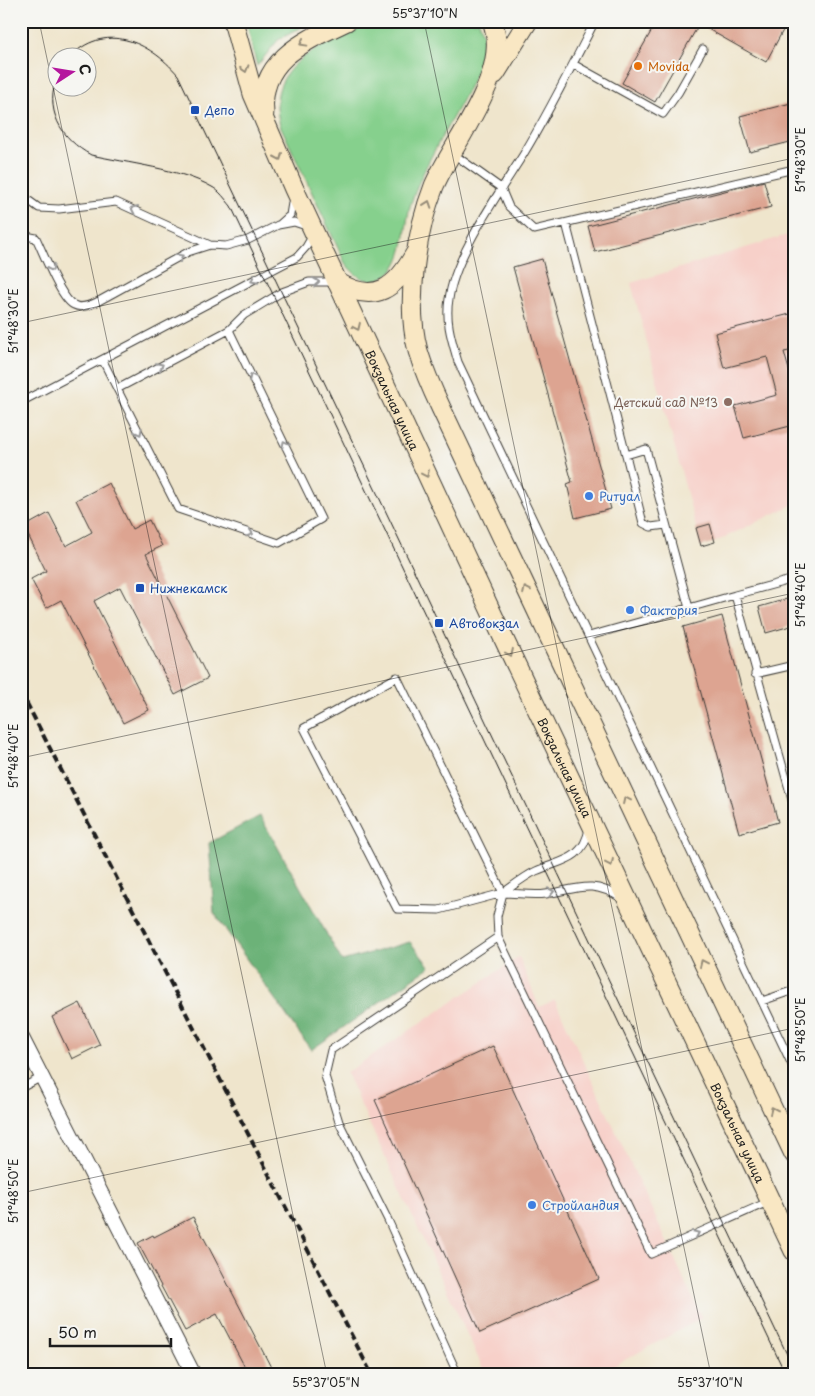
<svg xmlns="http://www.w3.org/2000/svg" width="815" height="1396" viewBox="0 0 815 1396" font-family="'Playpen Sans',sans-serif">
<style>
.built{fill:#f7d0c9}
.green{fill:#86d08d;stroke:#517654}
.forest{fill:#6cb278;stroke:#44674a}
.building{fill:#dda491}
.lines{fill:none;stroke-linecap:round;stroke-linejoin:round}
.lane-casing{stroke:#3c3a36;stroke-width:9}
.street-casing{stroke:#3c3a36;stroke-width:16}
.secondary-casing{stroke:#3c3a36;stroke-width:21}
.lane{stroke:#fff;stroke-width:7}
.street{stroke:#fff;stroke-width:14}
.secondary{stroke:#f9e7c3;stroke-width:19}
.tram{stroke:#1c1c1c;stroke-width:1}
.rail{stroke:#1c1c1c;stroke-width:4;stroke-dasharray:8 4;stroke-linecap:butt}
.oneway{stroke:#968c78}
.oneway2{stroke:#999}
.ticks{fill:none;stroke:#1c1c1c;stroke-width:1;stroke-opacity:0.45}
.food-dot{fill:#e8710a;stroke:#f6f6f2;stroke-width:2}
.transit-dot{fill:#1a4fb4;stroke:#f6f6f2;stroke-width:2}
.education-dot{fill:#8d6e63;stroke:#f6f6f2;stroke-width:2}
.shop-dot{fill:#3f7fe0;stroke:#f6f6f2;stroke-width:2}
.labels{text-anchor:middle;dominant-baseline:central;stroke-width:4;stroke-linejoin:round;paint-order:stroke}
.food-label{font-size:12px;fill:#c56008;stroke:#f6f6f2;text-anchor:start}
.transit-label{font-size:12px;fill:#164399;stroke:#f6f6f2;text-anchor:start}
.street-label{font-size:12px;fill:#1c1c1c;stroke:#f6f6f2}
.education-label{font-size:12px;fill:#785e54;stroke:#f6f6f2;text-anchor:end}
.shop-label{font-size:12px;fill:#366cbe;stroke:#f6f6f2;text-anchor:start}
.neatline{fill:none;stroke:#1c1c1c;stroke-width:2}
.ticks-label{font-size:12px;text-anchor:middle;fill:#1c1c1c}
</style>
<rect width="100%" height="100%" fill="#f6f6f2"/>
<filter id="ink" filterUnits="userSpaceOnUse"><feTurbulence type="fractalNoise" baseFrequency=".02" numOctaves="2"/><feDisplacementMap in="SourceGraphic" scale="10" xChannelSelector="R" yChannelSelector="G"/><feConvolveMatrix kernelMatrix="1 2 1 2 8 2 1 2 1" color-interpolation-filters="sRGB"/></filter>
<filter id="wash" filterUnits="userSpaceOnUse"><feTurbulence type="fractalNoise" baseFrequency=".0096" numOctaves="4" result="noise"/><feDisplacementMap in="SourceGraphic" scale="20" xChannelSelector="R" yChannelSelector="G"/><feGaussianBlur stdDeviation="1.12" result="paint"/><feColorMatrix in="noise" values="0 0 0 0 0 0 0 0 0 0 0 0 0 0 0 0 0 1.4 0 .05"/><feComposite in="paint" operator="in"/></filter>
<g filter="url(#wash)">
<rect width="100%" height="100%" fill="#efe5cc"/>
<path class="built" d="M794,233V504L715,542L701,546L631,283Z
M519,957L539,1007L555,1000L702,1318L597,1375H486L346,1073Z"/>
<path class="green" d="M246,21H313L278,40L257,66Z
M377,21H479L485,41V52C465,104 429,150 411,203C404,225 407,261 387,275C369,287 356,277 345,263L280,125C262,60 330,43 377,21Z"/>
<path class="forest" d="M260,816L342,961L410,942L430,967L311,1050L214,913L209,843Z"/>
<g id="blocks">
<path class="building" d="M657,21H788L766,62L699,24L655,102L622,83Z
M791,103L794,115V141L750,152L740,116Z
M764,181L771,207L595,252L588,226Z
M542,259L611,509L575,518L567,484L572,482L513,267Z
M794,313V350L784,352L794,388V425L744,438L735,406L777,395L767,357L724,368L715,333Z
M109,483L132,529L149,520L162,546L146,554L208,678L175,695L120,587L94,601L149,710L123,723L61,600L46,608L31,579L46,571L24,527L49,513L66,546L92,532L76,500Z
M710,524L715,542L701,546L696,528Z
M794,597V625L766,633L759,607Z
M722,616L778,822L739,833L683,627Z
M80,1003L100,1045L72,1059L52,1017Z
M493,1046L599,1279L480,1333L375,1100Z
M193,1217L275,1375H249L217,1314L185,1331L138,1243L153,1235L154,1237Z"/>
</g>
</g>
<g filter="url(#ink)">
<use href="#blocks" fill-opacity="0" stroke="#3c3a36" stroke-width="1"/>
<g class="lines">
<defs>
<path id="lane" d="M595,21C572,66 549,112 523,155C499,193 455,255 449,299C445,321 452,341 458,362L794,1069
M573,64L663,114L678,93L703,49
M452,153L501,188L509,207L534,230L794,169
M21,195L39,208L59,209L116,202L210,245L226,246L248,240L278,225L294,222L309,227
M566,223L626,455L646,449L689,608
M280,224L290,215L293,197
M21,238L26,236L36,238C43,252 61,300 74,305C81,309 90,305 97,302L188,252L210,245
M103,361L178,509L279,543L321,519L229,330
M117,389L229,330L244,315L282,292L309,282H335
M21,402L297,257L306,247L313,235
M626,455L643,523L651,527L666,525
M735,595L794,579
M589,636L735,595L794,807
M755,674L794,665
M397,677L503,893L439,910L397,909L304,728Z
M589,829C583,861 561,860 536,871C525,876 514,885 503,893L497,916L498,937L651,1254L770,1201
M503,893C517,893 533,896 546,894C578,889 591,879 621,898
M762,1001L794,990
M21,1088L42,1077
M458,1375L388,1220L339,1122L325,1076L331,1050L498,937"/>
<path id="street" d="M21,1036L194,1375"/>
<g id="secondary">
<path id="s1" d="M233,21L253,94L294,189L501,633L794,1251"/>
<path d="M492,21C513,72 453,141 434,186C416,232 405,303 418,351C424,371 432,389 441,408L794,1154"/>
<path d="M495,74L528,21"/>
<path d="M264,113C258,59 307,40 347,21"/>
<path d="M337,282C375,305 396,288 415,254"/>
</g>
</defs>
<use href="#lane" class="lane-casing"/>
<use href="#street" class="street-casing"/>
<use href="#secondary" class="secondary-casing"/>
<use href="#lane" class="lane"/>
<use href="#street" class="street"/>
<use href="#secondary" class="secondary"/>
<path class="tram" d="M69,58C104,21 149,41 178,75L794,1369
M58,75C43,109 61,139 91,155C127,163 181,169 212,187C220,191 225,199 231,206L786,1375"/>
<path class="rail" d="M21,692L372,1375"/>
</g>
<defs><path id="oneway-chevron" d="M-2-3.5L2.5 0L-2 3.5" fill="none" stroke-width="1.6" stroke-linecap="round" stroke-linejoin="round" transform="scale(1.25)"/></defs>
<g class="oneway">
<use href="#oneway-chevron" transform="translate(303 43) rotate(151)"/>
<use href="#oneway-chevron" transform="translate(245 69) rotate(73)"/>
<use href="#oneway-chevron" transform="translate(279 157) rotate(66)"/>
<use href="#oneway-chevron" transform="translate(428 204) rotate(-71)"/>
<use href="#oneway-chevron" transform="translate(357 327) rotate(65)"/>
<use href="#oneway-chevron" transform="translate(426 474) rotate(65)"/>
<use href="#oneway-chevron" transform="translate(526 590) rotate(-116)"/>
<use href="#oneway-chevron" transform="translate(510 653) rotate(65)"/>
<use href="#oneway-chevron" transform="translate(626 800) rotate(-115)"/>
<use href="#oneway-chevron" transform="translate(610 863) rotate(65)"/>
<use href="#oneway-chevron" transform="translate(703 963) rotate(-115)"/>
<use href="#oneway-chevron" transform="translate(773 1110) rotate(-115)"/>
</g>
<g class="oneway2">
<use href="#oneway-chevron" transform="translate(134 209) rotate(-155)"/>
<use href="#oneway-chevron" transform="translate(180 257) rotate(-29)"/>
<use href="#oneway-chevron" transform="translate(51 268) rotate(63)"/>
<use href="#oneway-chevron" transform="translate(254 280) rotate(152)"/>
<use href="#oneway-chevron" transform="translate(316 282) rotate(-5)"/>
<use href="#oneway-chevron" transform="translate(160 366) rotate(-28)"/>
<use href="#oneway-chevron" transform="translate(252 377) rotate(-116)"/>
<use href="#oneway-chevron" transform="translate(139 432) rotate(63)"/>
<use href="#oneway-chevron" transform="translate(285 444) rotate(-116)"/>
<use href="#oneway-chevron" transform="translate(250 533) rotate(18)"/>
<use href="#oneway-chevron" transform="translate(551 892) rotate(-11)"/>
<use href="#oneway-chevron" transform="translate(696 1234) rotate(-24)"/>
</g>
</g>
<path class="ticks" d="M39,21L327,1375M424,21L711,1375M21,323L794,158M21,758L794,593M21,1193L794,1028"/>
<circle class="food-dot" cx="638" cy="66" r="5"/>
<g class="transit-dot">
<rect x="190" y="105" width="10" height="10" rx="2.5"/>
<rect x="135" y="583" width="10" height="10" rx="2.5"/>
<rect x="434" y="618" width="10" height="10" rx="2.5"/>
</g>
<circle class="education-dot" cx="728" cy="402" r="5"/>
<g class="shop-dot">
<circle cx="589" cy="496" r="5"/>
<circle cx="630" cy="610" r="5"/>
<circle cx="532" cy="1205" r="5"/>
</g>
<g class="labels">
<g class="food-label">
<text x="648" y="66">Movida</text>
</g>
<g class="transit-label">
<text x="205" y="110">Депо</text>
<text x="150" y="588">Нижнекамск</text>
<text x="449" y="623">Автовокзал</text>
</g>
<g class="street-label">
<text stroke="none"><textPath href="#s1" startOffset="412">Вокзальная улица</textPath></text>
<text stroke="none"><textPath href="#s1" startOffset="818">Вокзальная улица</textPath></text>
<text stroke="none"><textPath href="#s1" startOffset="1222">Вокзальная улица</textPath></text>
</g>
<g class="education-label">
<text x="718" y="402">Детский сад №13</text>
</g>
<g class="shop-label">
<text x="599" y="496">Ритуал</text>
<text x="640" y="610">Фактория</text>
<text x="542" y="1205">Стройландия</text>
</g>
</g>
<rect width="815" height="1396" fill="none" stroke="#f6f6f2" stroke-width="55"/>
<g transform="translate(72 72) rotate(78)"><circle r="24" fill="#f6f6f2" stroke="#9f9f9c"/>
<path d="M0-4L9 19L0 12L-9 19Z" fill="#b5179e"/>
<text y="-8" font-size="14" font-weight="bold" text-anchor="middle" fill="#1c1c1c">С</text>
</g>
<path d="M50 1338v8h121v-8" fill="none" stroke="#1c1c1c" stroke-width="2.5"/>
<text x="58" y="1338" font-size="15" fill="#1c1c1c" stroke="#f6f6f2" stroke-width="4" paint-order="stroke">50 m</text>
<rect x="28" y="28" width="760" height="1340" class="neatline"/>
<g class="ticks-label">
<text x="425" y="18">55°37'10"N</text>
<text transform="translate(801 160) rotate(-90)" y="4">51°48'30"E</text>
<text transform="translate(14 321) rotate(-90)" y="4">51°48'30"E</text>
<text transform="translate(801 595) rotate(-90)" y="4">51°48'40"E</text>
<text transform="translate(14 756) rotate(-90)" y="4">51°48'40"E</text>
<text transform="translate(801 1030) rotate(-90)" y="4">51°48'50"E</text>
<text transform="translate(14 1191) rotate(-90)" y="4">51°48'50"E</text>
<text x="326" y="1387">55°37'05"N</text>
<text x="710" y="1387">55°37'10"N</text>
</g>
</svg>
